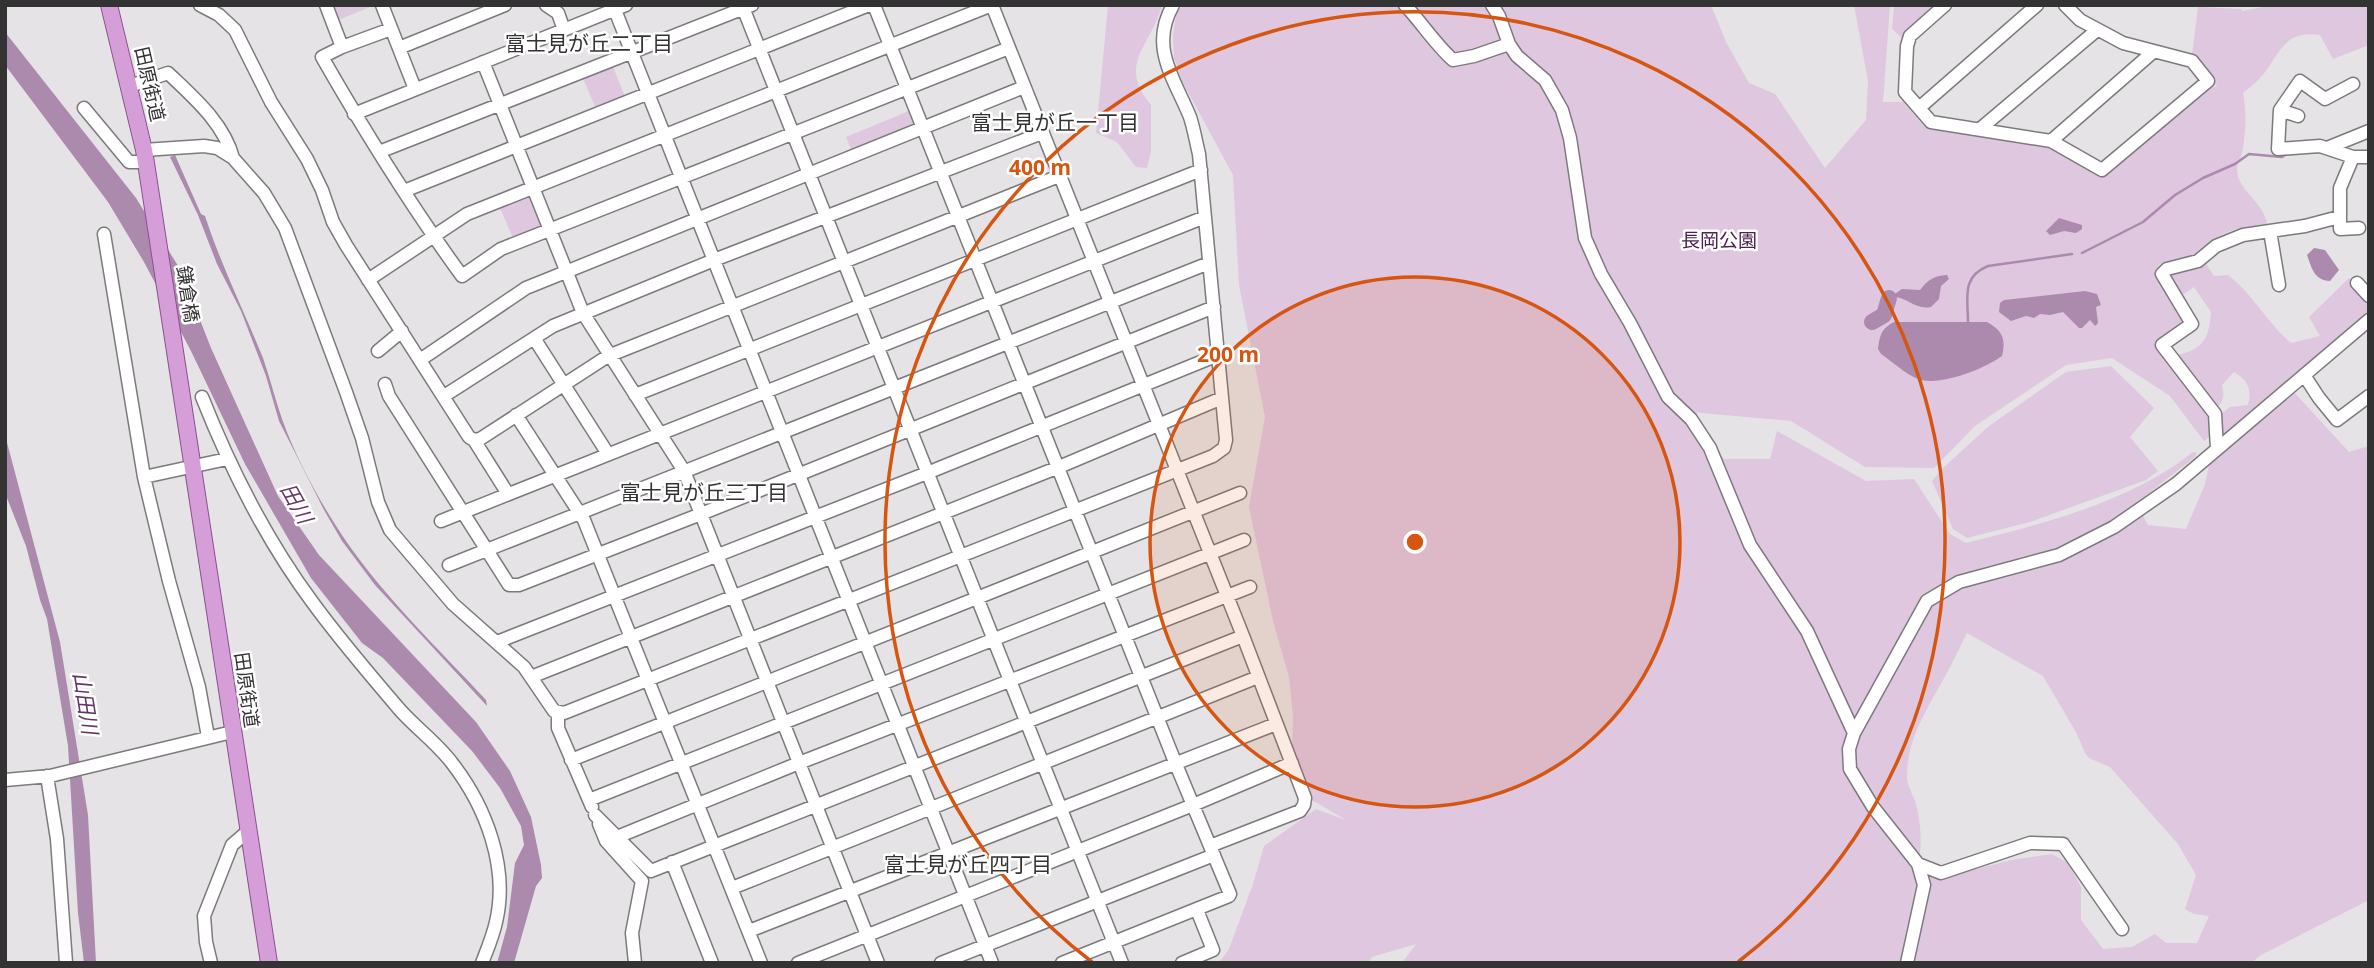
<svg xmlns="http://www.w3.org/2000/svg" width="2374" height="968" viewBox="0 0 2374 968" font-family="'Noto Sans','Noto Sans JP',sans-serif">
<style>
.green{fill:#dfc7e0;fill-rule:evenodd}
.water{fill:#ac8aad}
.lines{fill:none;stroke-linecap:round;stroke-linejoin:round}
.stream{stroke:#ac8aad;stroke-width:2.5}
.river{stroke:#ac8aad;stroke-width:16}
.minor-casing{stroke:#7c7a7c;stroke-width:15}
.major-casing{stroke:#8b4f8e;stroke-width:18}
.minor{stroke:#fff;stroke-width:12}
.major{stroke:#d69ed8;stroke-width:16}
.ring{fill:none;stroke:#d65510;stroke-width:3.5}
.labels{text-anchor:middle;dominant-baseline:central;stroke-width:5;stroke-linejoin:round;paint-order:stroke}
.street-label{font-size:19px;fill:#343334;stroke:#fff}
.park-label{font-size:19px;fill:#4e224f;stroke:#fff}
.neighbourhood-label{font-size:21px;fill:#343334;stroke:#fff}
.water-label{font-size:21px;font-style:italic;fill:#633665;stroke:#fff}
.centre{fill:#d65510;stroke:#fff;stroke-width:3.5}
.ring-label{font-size:21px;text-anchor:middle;font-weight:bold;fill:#d65510;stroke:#fff;stroke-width:5;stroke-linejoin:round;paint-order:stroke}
</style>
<rect width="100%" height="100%" fill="#e5e3e5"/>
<path class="green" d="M330,5H375L336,21Z
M1108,5H1162C1152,45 1116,64 1151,105V151L1147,168L1136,167L1117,142L1096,133Z
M1184,5H1711L1726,42L1749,83L1775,94L1825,168L1866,120L1868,81L1854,5H1890L1883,102H1903L1923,125L2052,148L2106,175L2208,89L2217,86L2192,55L2198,7L2242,9V11L2274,5H2369V45L2333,59L2320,35C2282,29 2280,56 2260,78C2255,84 2248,88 2243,93C2247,114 2246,132 2242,153C2241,158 2237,164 2237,168C2236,190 2264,201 2267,224C2233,229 2225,228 2200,254L2214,276L2228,275C2253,294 2267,323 2291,343L2320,336L2309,317L2349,278L2369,302V312L2327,348L2293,391L2349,452L2369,446V900L2261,955L2251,963H1402L1416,944L1372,957L1367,963H1219L1229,949L1253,884L1264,846L1316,809L1346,820L1305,796L1292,756L1293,716L1289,677L1273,621L1249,507L1265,417L1239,285L1233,175L1182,81L1174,58L1173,38L1176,13ZM2194,287L2211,312C2209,342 2201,351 2171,356L2158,346L2187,324L2175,300ZM2112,358L2170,396L2204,441L2213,434V411C2223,403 2225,397 2222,385L2234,372C2248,380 2252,389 2248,405L2230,407L2220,415L2205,484L2186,529L2148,525L2136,503L2195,457L2197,453L2193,452C2131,502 2042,524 1966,543L1950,534L1914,479L1866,481L1777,431L1770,459H1724L1678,400L1691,412L1791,421L1865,467L1934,468L1975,426L2066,365ZM1967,633L2043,676L2077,734L2085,753L2089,758L2110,767L2178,844L2196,875L2185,909L2194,914L2209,916L2197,943H2166L2155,934L2132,947L2103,949L2081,920V887L2068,863L2052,854L2011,860L1939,879L1917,868C1923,848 1921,824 1916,804C1913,795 1908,787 1907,778C1906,736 1932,702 1950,667C1956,656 1961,644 1967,633Z
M1894,5H1941L1903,39L1892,29Z
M612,64L625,97L596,109L582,76Z
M909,111L915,126L853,154L846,137Z
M529,194L543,228L514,240L499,206Z
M2111,366L2154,408L2130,437L2158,471L2146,480L2030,522L1967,538L1953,529L1932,481L1943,468L1989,426L2066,372Z"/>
<path class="water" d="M5,32L136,198L180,269L211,348L278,496L319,555L476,722L510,771L531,817L541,865L542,878L536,886L514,963H497L507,927L515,863L524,845L521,826L500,788L472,751L383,658L362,643L311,578L245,464L191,351L144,262L108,202L5,65Z
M175,155L201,214L205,216C221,265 244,311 263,358C270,378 275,399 282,419C297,461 321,504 346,541C386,599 438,648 486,700L487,706L375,585L342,541L324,510L279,421L266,376L241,311L217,264L198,215L170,157Z
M2059,218L2082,225V229L2076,233L2064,231L2050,235L2046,231Z
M2314,248L2325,250L2339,270L2330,281C2314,280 2312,269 2307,255Z
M1947,275L1949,279L1941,286L1939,299L1931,307C1914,311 1904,293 1889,298L1902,289L1920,290C1928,280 1933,276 1947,275Z
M2085,291L2097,294L2101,305L2096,307L2098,323L2095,326L2090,320L2082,328H2079L2063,312L2050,315L2040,314L2034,318L2026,316L2011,321L1999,312L2000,303L2004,300Z
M1894,322H1987C2003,331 2006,339 2002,356C1984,369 1939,387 1918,379C1905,374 1892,361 1881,354L1878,349C1880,335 1881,329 1894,322Z
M5,435L60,642L88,815L96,963H84L78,913L68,746L47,619L40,600L26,546L5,493Z"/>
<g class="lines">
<path class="stream" d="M2082,253L2143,222L2175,195L2203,178L2235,164L2249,154L2282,157L2287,154
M1968,323C1968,298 1961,277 1988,266L2072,254"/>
<path class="river" d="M1872,322L1884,315L1889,298"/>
<defs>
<path id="minor" d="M200,5L219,15L235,30L271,102L307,159L322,190L333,222L346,245L469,437L474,440L480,439L608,356L1059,176
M326,5L342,47L322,57C365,132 411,206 462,276L501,249L1009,48
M382,5L415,89
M546,5L558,13L564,30
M613,5L992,963
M742,5L1122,963
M874,5L1175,762L1230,894L1229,896L1062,963
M1405,5C1422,23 1435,44 1453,60L1474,56L1509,44
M1492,5L1499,16L1509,44L1517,56L1545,80L1562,110L1570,138L1585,238L1601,274L1630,323L1668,397L1691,419L1710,448L1750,545L1807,631L1854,733
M1945,5L1910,36L1907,46L1905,92L1931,122L2051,141L2102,170L2208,81L2192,61L2123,43L2080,20L2065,5
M342,47L391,29
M399,48L505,5
M483,62L583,313L684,471L878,963
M2353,84L2325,99L2300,81L2280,110L2278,149L2320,146L2353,157H2369
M130,86L168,73C193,97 224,123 233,158
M84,108L129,162H146
M1919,108L2037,5
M2280,110L2298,116
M354,114L626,5
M1980,129L2097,30
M2051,141L2153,52
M2327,148L2369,131
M144,150L204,146L217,148L233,158L264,193L285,228L346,392L362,438L378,502L390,530L453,604L524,667L554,711L564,713L1213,456L1224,448L1226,440L1199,154C1196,142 1194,129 1190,117C1174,78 1149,47 1173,5
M379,152L752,5
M2353,157L2340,188V229L2359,228
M404,191L869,5
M2270,231L2305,226L2339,217
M104,234L144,477L169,581L199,687L208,737
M368,280L467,214L992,5
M2357,283L2369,296
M534,338L608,454
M378,351L402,331
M420,360L526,288L1024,87
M2304,375L2319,398L2337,420L2369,396
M385,384L389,396L509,585H519L701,514L1214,307
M635,395L1201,170
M444,396L553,326L714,260L1042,133
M202,397C231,470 266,540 313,603C340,640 370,675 400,710C417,729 437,743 452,763C486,807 509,867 496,922C493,936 487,950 482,963
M516,415L584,520L761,963
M474,440L508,494
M2217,449L2215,414L2162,345L2192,324L2162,274L2167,269L2198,261L2216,246L2243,235L2270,231L2279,285
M144,477L227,459
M441,521L1205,217
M449,565L1209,263
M497,642L927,473L1218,355
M531,677L1059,467L1222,398
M558,713V728L592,807
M571,760L1240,493
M47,776L57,839L66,963
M5,780L50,776L232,732
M589,800L1244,540
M595,815L651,871L1243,636L992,5
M599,824L606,841L642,881L632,933L635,963
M617,837L799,763L1250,587
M1210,846L1300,811L1304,805L1305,798L1243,636
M672,862L712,963
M1918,864L1941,873L2030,843L2063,844L2122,929
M732,888L1258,677
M749,931L1276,724
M211,963L206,942L204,916L232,845L248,831
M798,963L1193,805L1292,763
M941,963L1214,855
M1182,963L1213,950L1197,910
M1907,963L1924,885L1918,864L1873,807L1850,769L1849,749L1854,733L1927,601L1959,582L2059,555L2114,527L2176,484L2369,320"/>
<path id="major" d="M109,5L144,150L269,963"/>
</defs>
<use href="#minor" class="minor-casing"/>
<use href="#major" class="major-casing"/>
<use href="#minor" class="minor"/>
<use href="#major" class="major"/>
</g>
<circle cx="1415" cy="542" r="265" fill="#d65510" fill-opacity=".12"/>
<g class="ring">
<circle cx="1415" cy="542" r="265"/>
<path d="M1092 962A530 530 0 1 1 1738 962"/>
</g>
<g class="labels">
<g class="street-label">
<text transform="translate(150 84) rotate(77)">田原街道</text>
<text transform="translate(188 294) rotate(81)">鎌倉橋</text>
<text transform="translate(247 690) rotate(82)">田原街道</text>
</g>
<g class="park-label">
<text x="1719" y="240">長岡公園</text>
</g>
<g class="neighbourhood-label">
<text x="589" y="43">富士見が丘二丁目</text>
<text x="1055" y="122">富士見が丘一丁目</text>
<text x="704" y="492">富士見が丘三丁目</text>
<text x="968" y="864">富士見が丘四丁目</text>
</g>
<g class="water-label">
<text transform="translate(297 503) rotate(61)">田川</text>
<text transform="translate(86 703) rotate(81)">山田川</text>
</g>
</g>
<circle cx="1415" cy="542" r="10" class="centre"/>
<g class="ring-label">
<text x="1040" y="175">400 m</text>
<text x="1228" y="362">200 m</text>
</g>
<rect width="2374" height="968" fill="none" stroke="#343334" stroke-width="14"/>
</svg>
